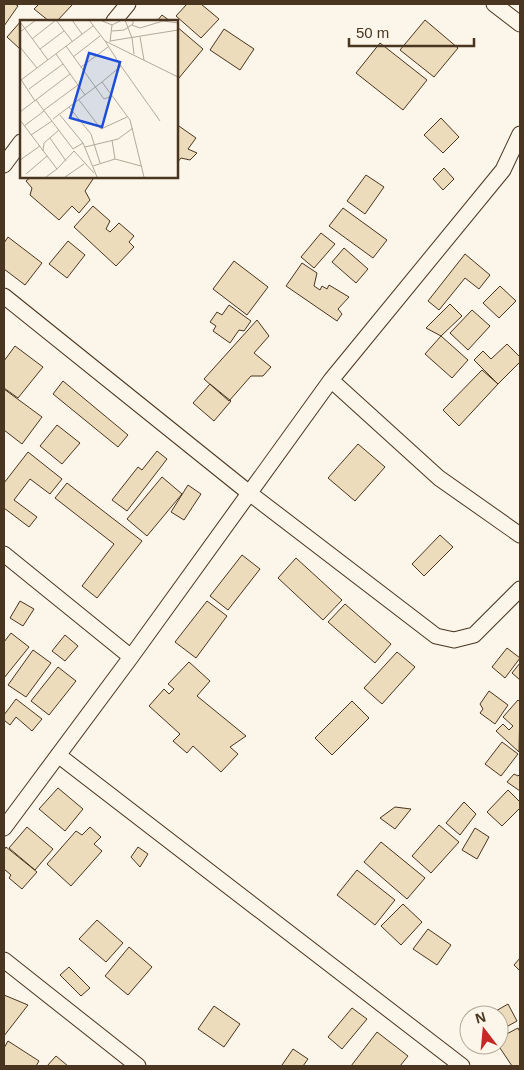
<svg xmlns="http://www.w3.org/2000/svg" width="524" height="1070" viewBox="0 0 524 1070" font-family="Arial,sans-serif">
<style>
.building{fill:#ecdcbc;stroke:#4a3520}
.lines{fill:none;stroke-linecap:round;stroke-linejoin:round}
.street-casing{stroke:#4a3520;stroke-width:17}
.street{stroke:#fbf6e9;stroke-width:15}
.inset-road{fill:none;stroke:#b4a999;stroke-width:1}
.view{fill:#1d4ed8;fill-opacity:0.15;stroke:#1d4ed8;stroke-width:2.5}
.inset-edge{fill:none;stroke:#4a3520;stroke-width:2.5}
</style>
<rect width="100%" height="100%" fill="#fbf6e9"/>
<path class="building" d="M4,4H15L18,6L4,26Z
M39,4H73L57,21H49L34,9Z
M187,4H201L219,19L201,38L176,16Z
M162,15L170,21H157Z
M425,20L458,48L434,77L400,50Z
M21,21V47L20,49L7,37Z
M176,26L203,49L179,78L176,76Z
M224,29L254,49L240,70L210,50Z
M380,43L427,80L403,110L356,73Z
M441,118L459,137L443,153L424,135Z
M176,124L196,138L188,149L197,153L190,160L181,158L176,164Z
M444,168L454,179L443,190L433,179Z
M366,175L384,187L365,214L347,201Z
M32,176H95L85,191L90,200L79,213L72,206L59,220L30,195L32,188L26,181Z
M93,206L110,221L106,229L110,232L119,223L134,236L129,242L134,247L116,266L74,227Z
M343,208L387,240L373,258L329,226Z
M321,233L335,244L314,268L301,257Z
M8,237L42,263L25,285L4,269V243Z
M68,241L85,255L67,278L49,264Z
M344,248L368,269L356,283L332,262Z
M465,254L490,275L479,289L465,278L439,310L428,301Z
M234,261L268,287L247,315L213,289Z
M302,263L317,273L314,286L320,290L322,286L327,289L329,285L349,297L338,309L342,314L337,321L286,286Z
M500,286L516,301L499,318L483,303Z
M450,304L462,316L441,336L426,328Z
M229,305L251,321L244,331L239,330L230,343L213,331L216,326L210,322L217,312L222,315Z
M472,310L490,326L468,350L450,333Z
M257,320L269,336L254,353L271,367L263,376H251L229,401L204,379Z
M441,336L468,360L452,378L425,354Z
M507,344L520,357V362L498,384L474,360L483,351L491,359Z
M15,346L43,367L18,398L4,388V361Z
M482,370L498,384L459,426L443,410Z
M63,381L128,435L118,447L53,394Z
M210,384L231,401L214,421L193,403Z
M4,389L42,417L22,444L4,430Z
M57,425L80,443L62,464L40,446Z
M358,444L385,467L355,501L328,478Z
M157,451L167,459L127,511L112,500L138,467L142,470Z
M28,452L62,479L50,494L30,479L14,500L37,517L29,527L4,508V483Z
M162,477L182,494L147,536L127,519Z
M67,483L142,541L97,598L82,586L114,544L55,498Z
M188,485L201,494L184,520L171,512Z
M440,535L453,547L424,576L412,564Z
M242,555L260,569L228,610L210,596Z
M296,558L342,600L323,620L278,578Z
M20,601L34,609L23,626L10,618Z
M207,601L227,616L196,658L175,642Z
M345,604L391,644L375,663L328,622Z
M11,633L29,647L4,678V642Z
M65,635L78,646L65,661L52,651Z
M507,648L520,658L505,678L492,667Z
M33,650L51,663L26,697L8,685Z
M397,652L415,667L382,704L364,688Z
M189,662L210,681L197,696L246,736L230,747L238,754L221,772L193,746L187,753L173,741L180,734L149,706L164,689L169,694L174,689L168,684Z
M520,663V680L512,673Z
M58,667L76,681L49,715L31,701Z
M489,691L508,705L495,724L480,713L483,709L480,704Z
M16,699L42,719L32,731L16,717L10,725L4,720V715Z
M518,700L520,702L519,752L496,731L503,724L509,730L513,726L503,717Z
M352,701L369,718L332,755L315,738Z
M502,742L518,754L501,776L485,764Z
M514,774L518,776L520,774V791L507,782Z
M58,788L83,809L65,831L39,809Z
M508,790L520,802V808L502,826L487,812Z
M464,802L476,814L460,835L446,823Z
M395,807L411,809L395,829L380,818Z
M439,825L459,842L431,873L412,856Z
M27,827L53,849L35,870L9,848Z
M90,827L101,837L94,844L102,851L71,886L47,864L76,831L82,835Z
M475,828L489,837L477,859L462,850Z
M381,842L425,878L407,899L364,862Z
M6,847L37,872L22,889L9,878L11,875L4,869V850Z
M138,847L148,854L140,867L131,857Z
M357,870L395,900L375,925L337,895Z
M403,904L422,922L401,945L381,926Z
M97,920L123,943L106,962L79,939Z
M428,929L451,945L437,965L413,949Z
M129,947L152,967L128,995L105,976Z
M520,958V971L514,965Z
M69,967L90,988L81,996L60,975Z
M4,995L28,1005L4,1036Z
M508,1004L517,1021L499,1031V1015H489Z
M214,1006L240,1024L224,1047L198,1029Z
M352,1008L367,1019L342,1049L328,1037Z
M518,1028L520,1032V1066H512L498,1045L499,1038Z
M377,1032L408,1056L400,1066H351Z
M8,1041L39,1061L36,1066H4V1048Z
M293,1049L308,1059L303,1066H284L282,1065Z
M56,1056L68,1066H47Z"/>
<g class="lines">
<defs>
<path id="street" d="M494,4L520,24
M114,21L128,4
M520,134L503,170L331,380L439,478L520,535
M4,165L21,142
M4,296L248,492L436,636L454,640L474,635L520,589
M4,554L131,657
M58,755L462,1066
M4,828L131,657L331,380
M4,960L138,1066"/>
</defs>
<use href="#street" class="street-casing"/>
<use href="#street" class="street"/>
</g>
<g transform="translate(20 20)">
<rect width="158" height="158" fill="#fbf6e9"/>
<path class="inset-road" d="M36,0L52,21M52,0L62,14M69,0L85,21L158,57M80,0L92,5L102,0M105,0L112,18L114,34M0,2L28,40M112,5L120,8L143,1L158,3M92,11L104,10L113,4V0M0,12L16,0M120,17L124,40M12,19L36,0M85,21L101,46L82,62L110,100L124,157M90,21L158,10M90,22L92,5M46,26L84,79L92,76M0,27L17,48M20,29L44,11M36,34L65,75M53,37L80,16M101,46L140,101M61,47L88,27M0,58L15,81M1,60L73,6M9,69L43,44M16,80L53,129L63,123M59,80L81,109L107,97M49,87L71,114L80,143M24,90L58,65M0,92L50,54M40,95L63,123L77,157M33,99L82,62M0,100L37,149L26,157M4,106L24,91M11,115L32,101M30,118L46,141M92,120L95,139M65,127L98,119L113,108M23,131L24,123L39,110M54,131L74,153M0,140L20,126M73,146L95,139L121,146M37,149L54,131M6,154L27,136M45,157L64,144"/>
<path class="view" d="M69,33L100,42L82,107L50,98Z"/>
<rect width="158" height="158" class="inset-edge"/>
</g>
<rect width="524" height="1070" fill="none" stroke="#4a3520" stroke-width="10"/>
<g transform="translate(484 1030) rotate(344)"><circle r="24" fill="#fbf6e9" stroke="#b4a999"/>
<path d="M0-4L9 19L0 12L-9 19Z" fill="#c62828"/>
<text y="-8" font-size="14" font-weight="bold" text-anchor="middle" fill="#4a3520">N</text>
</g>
<path d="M349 38v8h125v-8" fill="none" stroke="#4a3520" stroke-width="2.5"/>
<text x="356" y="38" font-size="15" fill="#4a3520" stroke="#fbf6e9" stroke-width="4" paint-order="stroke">50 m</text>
</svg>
